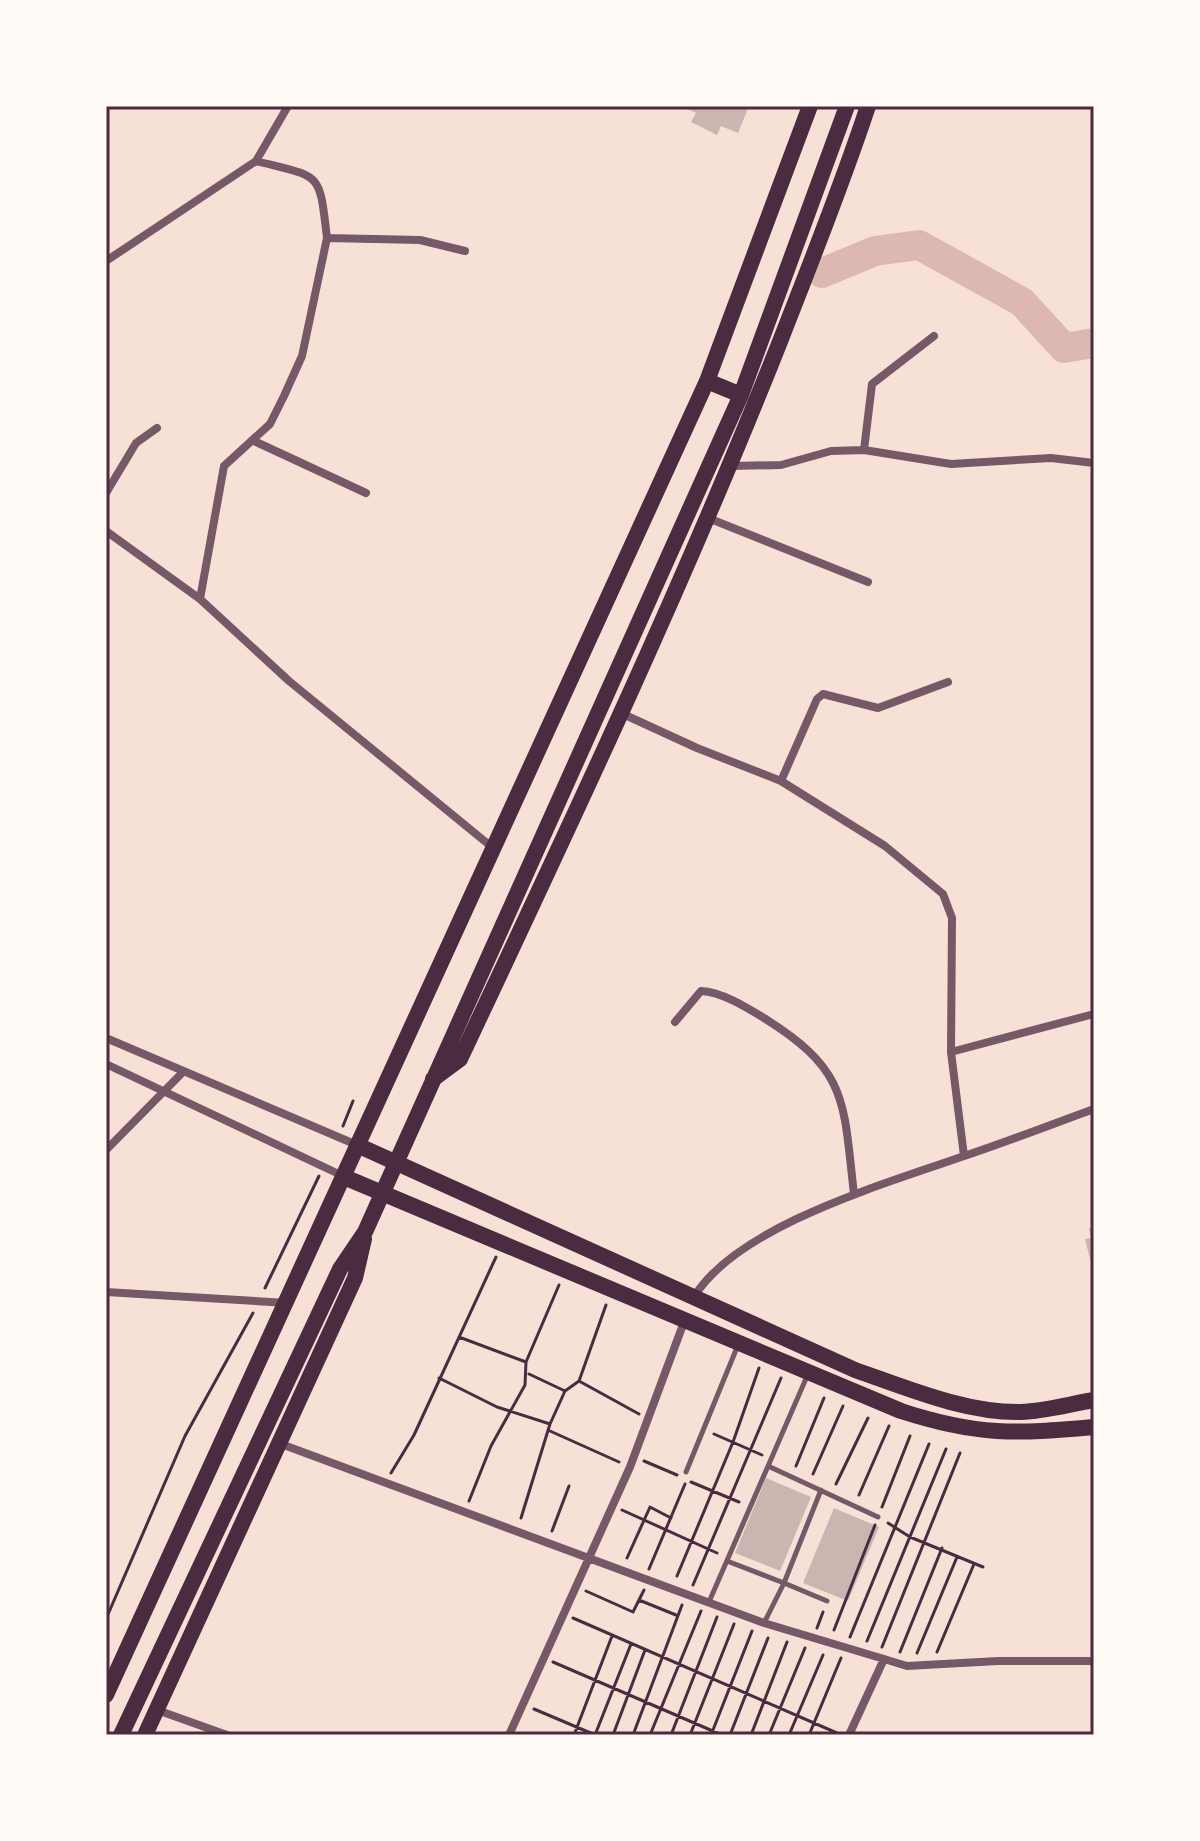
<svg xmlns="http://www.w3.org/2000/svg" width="1200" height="1841" viewBox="0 0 1200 1841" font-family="Overpass,sans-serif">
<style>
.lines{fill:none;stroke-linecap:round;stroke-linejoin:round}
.river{stroke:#dcb8b0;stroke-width:30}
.building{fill:#ccb4b1}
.path{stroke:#4a2c40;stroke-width:3}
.service{stroke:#755966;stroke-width:5}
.minor{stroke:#755966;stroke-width:8}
.primary{stroke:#4a2c40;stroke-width:16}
.neatline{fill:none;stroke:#4a2c40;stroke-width:3}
</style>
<rect width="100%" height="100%" fill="#f7e1d7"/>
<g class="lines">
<path class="river" d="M822,273L875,251L919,245L1022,302L1064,348L1094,343"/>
</g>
<path class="building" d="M681,106H749L738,133L721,126L717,135L691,122L696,113Z
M1094,1227V1271H1093L1085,1239L1091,1238L1089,1228Z
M766,1478L811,1497L780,1571L735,1553Z
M834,1508L879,1527L848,1601L803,1583Z"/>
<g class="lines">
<path class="path" d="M343,1126L353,1101
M265,1288L319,1176
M459,1337L526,1362
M529,1374L565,1391
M439,1378L497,1407L550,1424
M579,1381L639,1414
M550,1431L619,1462
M714,1434L762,1455
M644,1461L677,1475
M796,1466L824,1398
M391,1473L414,1435L496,1257
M813,1474L843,1406
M691,1482L739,1502
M836,1484L868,1418
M859,1495L889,1426
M469,1501L491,1446L525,1385L526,1362L559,1285
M882,1507L910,1436
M622,1510L717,1553
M521,1518L550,1424L565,1391L579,1381L606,1305
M888,1523L910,1537L983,1567
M552,1531L569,1486
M627,1558L650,1507L671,1518
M649,1569L685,1484
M677,1576L733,1442L759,1368
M693,1585L781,1378
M586,1591L633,1612L644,1590
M639,1600L676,1615
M573,1618L837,1733
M106,1619L185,1436L253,1313
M817,1628L823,1612
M834,1630L875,1525
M850,1637L929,1444
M867,1641L946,1449
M882,1647L960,1453
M900,1652L942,1548
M937,1652L974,1564
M917,1653L957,1557
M553,1662L722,1735
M534,1709L593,1734
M574,1735L612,1636
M595,1735L631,1644
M613,1735L645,1650
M633,1735L682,1605
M650,1735L701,1611
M671,1735L717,1617
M690,1735L734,1624
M711,1735L752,1631
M730,1735L768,1638
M751,1735L787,1642
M769,1735L805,1648
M789,1735L823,1655
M809,1735L841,1658"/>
<path class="service" d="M768,1466L878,1517
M686,1472L738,1345
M727,1561L784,1583L821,1490
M709,1602L808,1374
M764,1623L784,1583L827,1601"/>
<path class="minor" d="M256,161C322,178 319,170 327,238
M106,261L256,161L288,106
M254,441L366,493
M864,450L872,384L934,336
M731,466L781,465L831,451L864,450L951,464L1051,458L1094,463
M106,493L136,443L157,428
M708,518L868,582
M106,531L200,599L289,681L493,848
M200,599L224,466L270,424L284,396L302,356L327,238L420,240L465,251
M623,714L697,748L781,781L885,846L943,894L952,918L951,1052L964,1156
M781,781L817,699L823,694L878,708L948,682
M675,1022L701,991C722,992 746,1007 764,1018C849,1071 843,1101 854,1194
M106,1038L357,1145
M951,1052L1094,1014
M106,1064L343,1176
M106,1150L182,1073
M106,1292L287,1303
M694,1297C737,1226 885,1184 961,1157C1006,1142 1050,1125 1094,1109
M281,1444L764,1623L884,1659
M157,1710L227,1735
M509,1735L630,1467L684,1322
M849,1735L884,1659L907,1666L998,1661H1094"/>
<path class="primary" d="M707,381L741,395
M433,1079L460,1059C572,821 684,584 781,339C811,262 842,185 868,106
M357,1145L855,1370C907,1388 965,1413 1021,1412C1045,1411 1070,1404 1094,1400
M344,1177L901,1411C978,1436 1015,1434 1094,1427
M106,1695L707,381L810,106
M121,1735L340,1269L365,1232L741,395L847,106
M145,1735L355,1278L364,1239"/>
</g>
<rect width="1200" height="1841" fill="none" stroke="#fffaf5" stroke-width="216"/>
<rect x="108" y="108" width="984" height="1625" class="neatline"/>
</svg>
